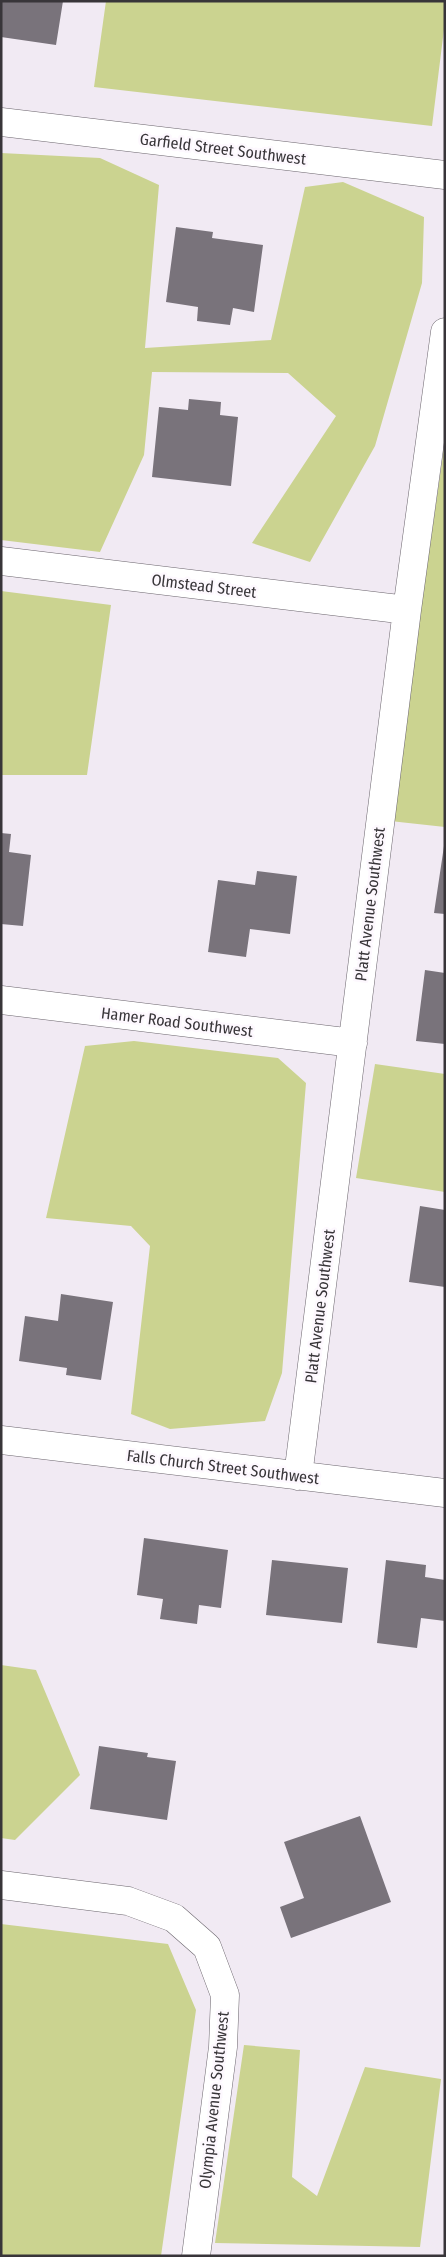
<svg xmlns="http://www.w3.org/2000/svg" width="446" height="2257" viewBox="0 0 446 2257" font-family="'Fira Sans Condensed',sans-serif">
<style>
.green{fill:#cbd390}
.building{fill:#79737b}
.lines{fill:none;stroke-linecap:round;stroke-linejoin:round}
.street-casing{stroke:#6b656d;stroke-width:29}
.street{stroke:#fff;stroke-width:28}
.labels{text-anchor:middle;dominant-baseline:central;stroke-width:5;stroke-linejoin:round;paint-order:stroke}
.street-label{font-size:16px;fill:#383539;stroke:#fdf8fe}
</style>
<rect width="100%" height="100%" fill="#f1eaf3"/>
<path class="green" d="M106,1H445V21L432,126L94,87Z
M1,153L100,158L159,185L145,348L271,340L305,187L343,182L424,217L422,283L375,446L310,562L252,543L336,416L288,373L152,372L144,455L100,552L1,540Z
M445,441V827L390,821Z
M1,591L111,605L87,775H1Z
M134,1041L278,1058L306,1083L282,1373L265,1421L170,1429L131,1414L150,1246L131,1226L46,1218L85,1046Z
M375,1064L445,1074V1192L356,1178Z
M1,1665L36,1670L80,1775L15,1840L1,1838Z
M1,1924L168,1944L196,2010L161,2256H1Z
M244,2045L300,2050L292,2177L317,2196L365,2067L441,2079L420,2247L215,2243Z"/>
<path class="building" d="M1,1H63L56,45L1,37Z
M176,227L213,232L212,238L263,245L254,312L233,308L230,325L197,321L198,307L166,302Z
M189,399L221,402L220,415L238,417L231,486L152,477L159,407L188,410Z
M1,833L11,834L9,852L31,855L23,926L1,924Z
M444,846H445V914L434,913Z
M257,871L297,876L290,934L250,929L246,957L208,952L218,880L255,885Z
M425,970L445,973V1044L416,1041Z
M420,1206L445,1210V1287L409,1282Z
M61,1294L113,1302L101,1380L66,1375L67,1368L19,1361L25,1316L58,1321Z
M144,1538L228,1550L221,1608L199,1605L197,1624L160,1619L163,1599L137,1595Z
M272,1560L348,1568L342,1623L266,1615Z
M386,1560L426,1565L425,1577L445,1580V1621L421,1618L417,1648L377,1643Z
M99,1746L148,1753L147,1757L176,1761L167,1820L90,1809Z
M360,1816L391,1902L291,1938L280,1907L304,1898L284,1842Z"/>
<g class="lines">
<defs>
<path id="street" d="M1,122L445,175
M1,561L407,610
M1,1000L353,1043
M1,1440L445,1493
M298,1476L407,610L445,332
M1,1885L128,1901L174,1918L207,1947L225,1995L223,2047L196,2256"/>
</defs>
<use href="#street" class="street-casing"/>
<use href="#street" class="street"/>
</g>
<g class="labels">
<g class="street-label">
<text transform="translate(223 149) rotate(7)">Garfield Street Southwest</text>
<text transform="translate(204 586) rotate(7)">Olmstead Street</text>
<text transform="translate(370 904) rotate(-83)">Platt Avenue Southwest</text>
<text transform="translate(177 1022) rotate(7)">Hamer Road Southwest</text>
<text transform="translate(320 1306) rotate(-83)">Platt Avenue Southwest</text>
<text transform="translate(223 1467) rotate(7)">Falls Church Street Southwest</text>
<text transform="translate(214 2100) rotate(-84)">Olympia Avenue Southwest</text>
</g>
</g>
<rect width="446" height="2257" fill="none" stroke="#383539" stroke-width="5"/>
</svg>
